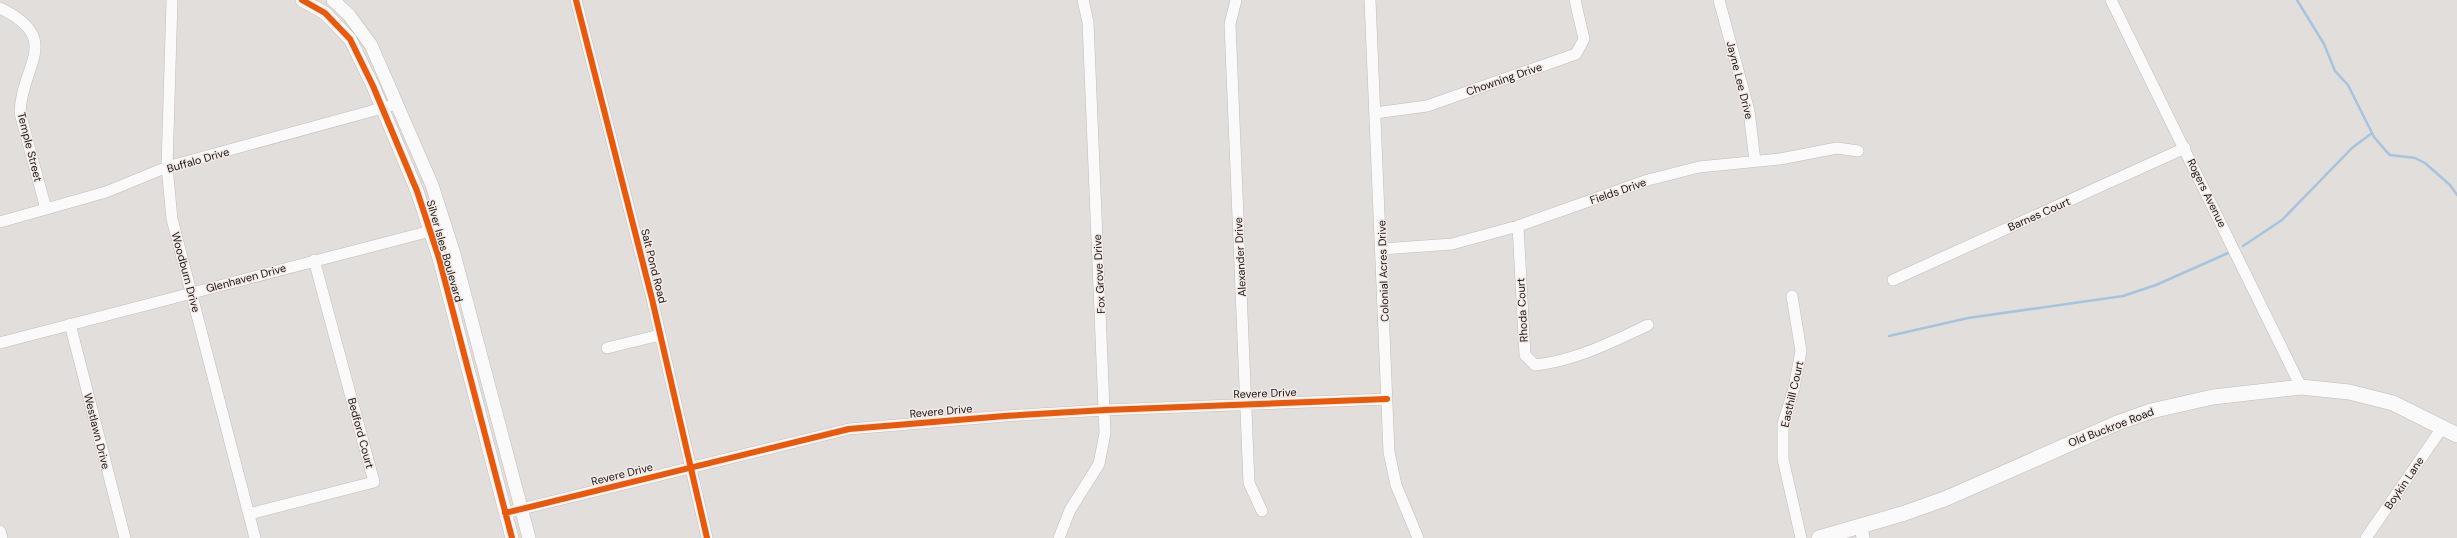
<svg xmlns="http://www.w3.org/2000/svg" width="2457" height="538" viewBox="0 0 2457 538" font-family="'DM Sans',sans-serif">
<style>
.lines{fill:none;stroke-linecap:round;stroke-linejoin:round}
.stream{stroke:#a7c3dd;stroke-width:2.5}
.minor-casing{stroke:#bfbcba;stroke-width:12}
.tertiary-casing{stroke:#bfbcba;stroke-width:14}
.secondary-casing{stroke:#bfbcba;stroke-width:16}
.minor{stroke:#fbfafa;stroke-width:11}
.tertiary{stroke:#fbfafa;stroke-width:13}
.secondary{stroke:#fbfafa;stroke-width:15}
.cycleway-casing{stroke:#f3eae6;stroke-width:8}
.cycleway{stroke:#e8590c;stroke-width:6}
.labels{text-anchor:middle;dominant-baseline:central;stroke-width:3;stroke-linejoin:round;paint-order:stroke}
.street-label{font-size:11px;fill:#191615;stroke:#f3eae6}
</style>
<rect width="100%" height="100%" fill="#e2dedc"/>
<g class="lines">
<path class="stream" d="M2297,0L2324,44L2335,71L2348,85L2374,137L2386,151L2390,155L2415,158L2425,163L2450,185L2457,195
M2243,246L2282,220L2352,148L2372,133
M1889,336L1968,318L2123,296L2156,285L2228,253"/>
<defs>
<path id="minor" d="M172,0L167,167L172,219L255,538
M576,0L652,299L707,538
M1236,0L1230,24L1249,483L1262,511
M1370,0L1389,452L1396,485L1418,538
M1719,0L1749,111L1755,161
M2111,0L2301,387
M0,8C64,39 21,65 20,113L46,209
M1375,113L1427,106L1576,54L1584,39L1575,0
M0,222L106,192L167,167L397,104
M1518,226L1525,355L1535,365C1575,361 1612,342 1648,325
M1382,249L1452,244L1518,226L1648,180L1699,167L1780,159L1837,148L1858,151
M1893,280L2185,148
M1792,296L1801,351L1794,388L1783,424V459L1801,538
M70,324L125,538
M0,343L446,227
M607,348L660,335
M505,513L849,429L1005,416L1105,410L1387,399
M249,514L374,482L314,260
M0,531L2,538
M1059,538L1070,510L1099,464L1105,433L1088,22L1083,0
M2366,538L2442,428"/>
<path id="tertiary" d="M302,0L325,13L350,39L373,86L417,191L439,258L512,538
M333,0L349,15L371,45L432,185L454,254L529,538
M1861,526L1863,538"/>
<path id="secondary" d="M1819,538L1905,513L1947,498L2117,423L2151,411L2213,397L2301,387L2349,392L2393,403L2457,435"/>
</defs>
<use href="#minor" class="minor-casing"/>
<use href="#tertiary" class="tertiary-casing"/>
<use href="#secondary" class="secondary-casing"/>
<use href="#minor" class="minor"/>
<use href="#tertiary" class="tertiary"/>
<use href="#secondary" class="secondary"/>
<defs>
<path id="cycleway" d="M302,0L325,13L350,39L373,86L417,191L439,258L512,538
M576,0L652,299L707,538
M505,513L849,429L1005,416L1105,410L1387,399"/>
</defs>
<use href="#cycleway" class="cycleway-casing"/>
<use href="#cycleway" class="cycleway"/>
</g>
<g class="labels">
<g class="street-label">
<text transform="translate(1504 79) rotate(-19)">Chowning Drive</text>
<text transform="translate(1740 80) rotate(76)">Jayne Lee Drive</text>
<text transform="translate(30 147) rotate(76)">Temple Street</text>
<text transform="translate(198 160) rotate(-16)">Buffalo Drive</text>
<text transform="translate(1618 191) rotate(-19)">Fields Drive</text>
<text transform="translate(2207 193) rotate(64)">Rogers Avenue</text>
<text transform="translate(2039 214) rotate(-24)">Barnes Court</text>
<text transform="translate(445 251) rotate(74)">Silver Isles Boulevard</text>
<text transform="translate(1240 257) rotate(-93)">Alexander Drive</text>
<text transform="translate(654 266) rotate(76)">Salt Pond Road</text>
<text transform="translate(1383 271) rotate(-92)">Colonial Acres Drive</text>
<text transform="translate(186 272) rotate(75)">Woodburn Drive</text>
<text transform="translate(1099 274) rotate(-93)">Fox Grove Drive</text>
<text transform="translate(246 278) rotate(-15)">Glenhaven Drive</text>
<text transform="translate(1522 310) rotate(-93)">Rhoda Court</text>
<text transform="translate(1265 393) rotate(-2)">Revere Drive</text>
<text transform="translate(1792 394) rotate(-77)">Easthill Court</text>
<text transform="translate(941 411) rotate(-5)">Revere Drive</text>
<text transform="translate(2111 427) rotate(-21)">Old Buckroe Road</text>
<text transform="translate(97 431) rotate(76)">Westlawn Drive</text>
<text transform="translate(361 433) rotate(75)">Bedford Court</text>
<text transform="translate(622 474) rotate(-14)">Revere Drive</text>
<text transform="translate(2404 483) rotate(-56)">Boykin Lane</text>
</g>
</g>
</svg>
